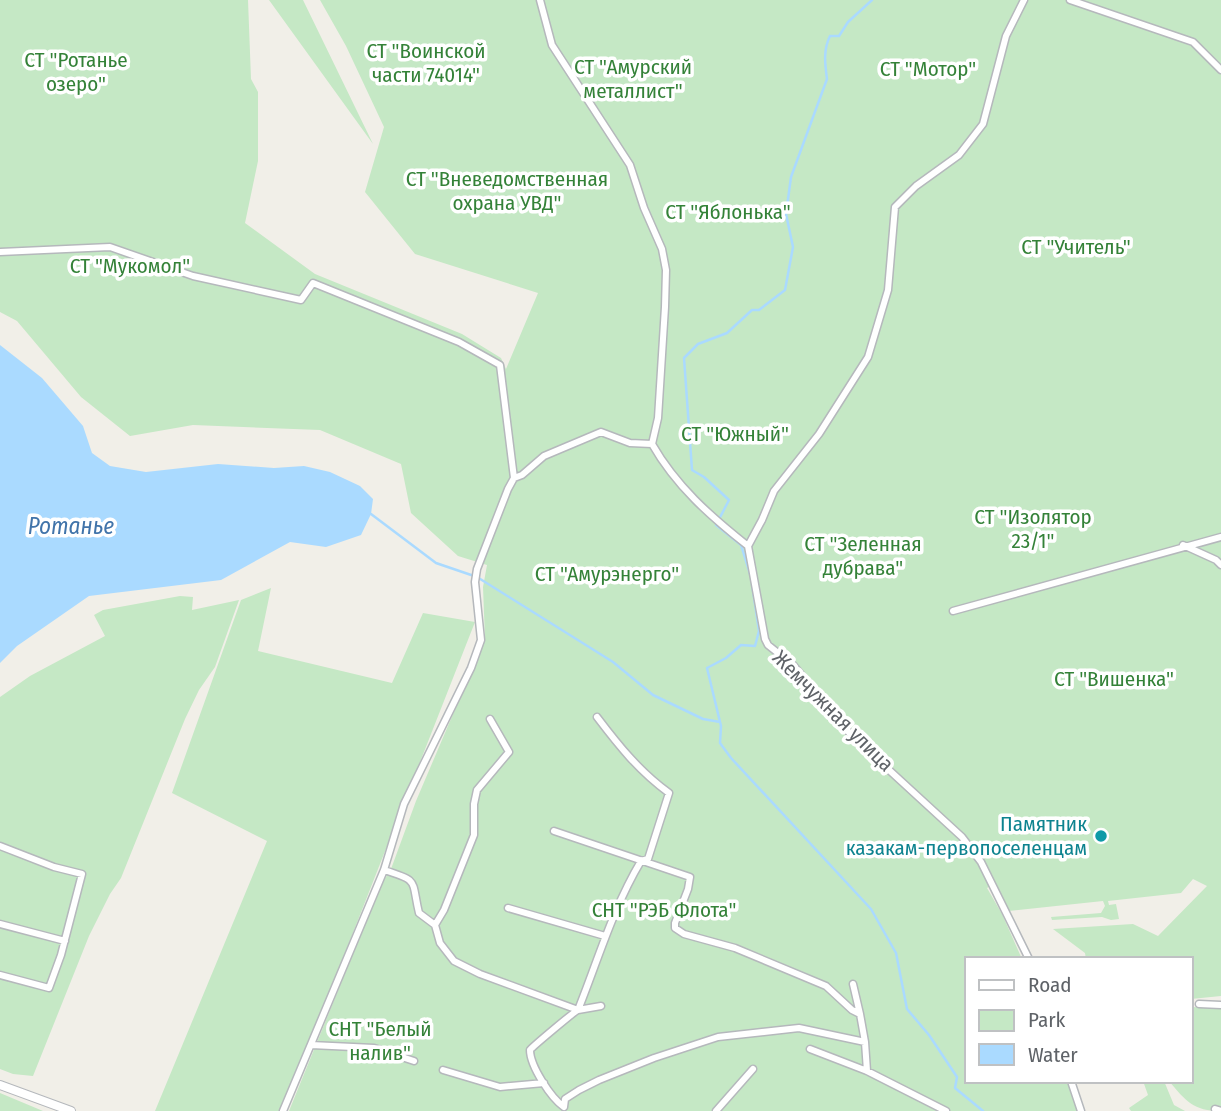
<svg xmlns="http://www.w3.org/2000/svg" width="1221" height="1111" viewBox="0 0 1221 1111" font-family="'Fira Sans Condensed',sans-serif">
<style>
.green{fill:#c5e8c5}
.water{fill:#aadaff}
.lines{fill:none;stroke-linecap:round;stroke-linejoin:round}
.stream{stroke:#aadaff;stroke-width:2.5}
.minor-casing{stroke:#b5b8bc;stroke-width:9}
.tertiary-casing{stroke:#b5b8bc;stroke-width:10}
.minor{stroke:#fff;stroke-width:6}
.tertiary{stroke:#fff;stroke-width:8}
.culture-dot{fill:#0f9aa8;stroke:#fff;stroke-width:2.5}
.labels{text-anchor:middle;dominant-baseline:central;stroke-width:7;stroke-linejoin:round;paint-order:stroke}
.park-label{font-size:21px;fill:#348238;stroke:#fff}
.street-label{font-size:21px;fill:#5f6368;stroke:#fff}
.culture-label{font-size:21px;fill:#0d838f;stroke:#fff;text-anchor:end}
.water-label{font-size:23px;font-style:italic;fill:#4174aa;stroke:#fff}
</style>
<rect width="100%" height="100%" fill="#f1efe8"/>
<path class="green" d="M0,0H248L251,79L258,92V161L245,223L315,274L462,334L501,358L506,369L538,293L415,254L365,192L384,127L346,46L320,0H1221V996L1191,999V959H1086L1085,953L1053,929L1133,924L1158,936L1207,886L1193,879L1181,893L1108,901L1109,905L1116,904L1119,919L1111,920L1102,917L1052,920L1051,917L1101,913L1105,906L1103,901L1009,911L995,883L987,888L1002,914L1022,959H967V1081H1069L1079,1111H289L381,885L391,869L416,801L485,639L483,587L487,565L458,556L411,513L401,464L320,430L193,425L130,436L81,397L17,321L0,312Z
M269,0H303L373,144Z
M271,588L258,651L392,683L423,613L475,622L283,1111H155L267,841L172,793L241,600Z
M180,596L193,597L192,610L239,600L215,667L199,690L185,719L121,878L110,894L89,936L33,1076L13,1074L0,1069V697L30,676L105,636L94,615L103,610Z
M1191,1007L1221,1008V1111C1193,1111 1186,1101 1169,1081H1191Z
M1143,1081H1164L1174,1105L1185,1111H1131L1129,1108L1148,1095Z
M0,1093L43,1111H0Z"/>
<path class="water" d="M0,345L42,378L83,426L92,453L110,466L146,472L218,464L274,468L304,466L330,472L360,486L373,499L371,514L361,535L326,547L290,542L221,580L89,596L17,646L0,663Z"/>
<g class="lines">
<path class="stream" d="M371,514L436,563L477,577L613,662L653,695L703,719L720,722
M750,574L741,545L716,525L729,500L704,477L692,470L684,358L698,344L727,333L752,310H759L785,290L793,247L786,214L791,177L827,79C825,64 823,50 830,36H839L848,22L872,0
M752,584L759,631L755,646L741,645L726,658L707,668L721,726L720,743L731,758L871,909L896,953L907,1009L929,1035L957,1077L955,1088L983,1111"/>
<defs>
<path id="minor" d="M540,0L552,45L630,165L644,208L662,249L666,270L665,307L658,418L652,444C676,486 710,516 748,546
M1070,0L1193,42L1221,70
M0,252L110,247L193,276L301,300L313,283L459,342L500,365L514,478
M1183,545L1216,560L1221,565
M748,546L762,520L774,491L819,434L868,357L888,290L895,207L916,186L959,155L983,124L1006,36L1024,0
M748,546L765,639L768,645L793,665L852,736L962,837L981,862L1029,959
M953,611L1221,537
M597,717C619,746 639,771 669,793L648,859L641,861C613,908 598,960 578,1010C575,1011 532,1047 530,1050C530,1066 551,1098 564,1107L565,1099L579,1090L599,1080L654,1058L718,1037L799,1028L865,1042L867,1071
M554,831L690,877L688,889L675,923V928L684,934L735,948L826,986L852,1010L860,1014L865,1042
M0,846L54,867L82,874L61,955L49,988L0,975
M384,870C420,881 411,880 419,913L435,925L440,943L454,961L480,974L578,1010L601,1006
M508,908L605,936
M0,924L65,941
M435,925L444,910L474,835V804L477,790L509,752L490,719
M853,984L860,1014
M1199,1004L1221,1005
M311,1045L374,1048L414,1061
M810,1049L867,1071L946,1111
M443,1070L500,1087L544,1083
M1071,1081L1081,1111
M1215,1109L1221,1111
M283,1111L384,870L404,804L471,668L481,640L475,582L477,569L508,489L514,478L522,475L544,456L601,432L630,443L652,444
M716,1111L753,1069"/>
<path id="tertiary" d="M0,1085L71,1111"/>
</defs>
<use href="#minor" class="minor-casing"/>
<use href="#tertiary" class="tertiary-casing"/>
<use href="#minor" class="minor"/>
<use href="#tertiary" class="tertiary"/>
</g>
<circle class="culture-dot" cx="1101" cy="836" r="7"/>
<g class="labels">
<g class="park-label">
<text x="426" y="51">СТ "Воинской<tspan x="426" dy="24">части 74014"</tspan></text>
<text x="76" y="60">СТ "Ротанье<tspan x="76" dy="24">озеро"</tspan></text>
<text x="633" y="67">СТ "Амурский<tspan x="633" dy="24">металлист"</tspan></text>
<text x="928" y="69">СТ "Мотор"</text>
<text x="507" y="179">СТ "Вневедомственная<tspan x="507" dy="24">охрана УВД"</tspan></text>
<text x="728" y="212">СТ "Яблонька"</text>
<text x="1076" y="247">СТ "Учитель"</text>
<text x="130" y="266">СТ "Мукомол"</text>
<text x="735" y="434">СТ "Южный"</text>
<text x="1033" y="517">СТ "Изолятор<tspan x="1033" dy="24">23/1"</tspan></text>
<text x="863" y="544">СТ "Зеленная<tspan x="863" dy="24">дубрава"</tspan></text>
<text x="607" y="574">СТ "Амурэнерго"</text>
<text x="1114" y="679">СТ "Вишенка"</text>
<text x="664" y="910">СНТ "РЭБ Флота"</text>
<text x="380" y="1029">СНТ "Белый<tspan x="380" dy="24">налив"</tspan></text>
</g>
<g class="street-label">
<text transform="translate(833 711) rotate(45)">Жемчужная улица</text>
</g>
<g class="culture-label">
<text x="1087" y="824">Памятник<tspan x="1087" dy="24">казакам-первопоселенцам</tspan></text>
</g>
<g class="water-label">
<text x="71" y="526">Ротанье</text>
</g>
</g>
<rect x="965" y="957" width="228" height="126" fill="#ffffff" stroke="#bfc1c3" stroke-width="2"/>
<rect x="979" y="980" width="35" height="10" fill="#ffffff" stroke="#bfc1c3" stroke-width="2"/>
<text x="1028" y="992" font-size="21" fill="#5f6368">Road</text>
<rect x="979" y="1010" width="35" height="21" fill="#c5e8c5" stroke="#bfc1c3" stroke-width="2"/>
<text x="1028" y="1027" font-size="21" fill="#5f6368">Park</text>
<rect x="979" y="1044" width="35" height="21" fill="#aadaff" stroke="#bfc1c3" stroke-width="2"/>
<text x="1028" y="1062" font-size="21" fill="#5f6368">Water</text>
</svg>
